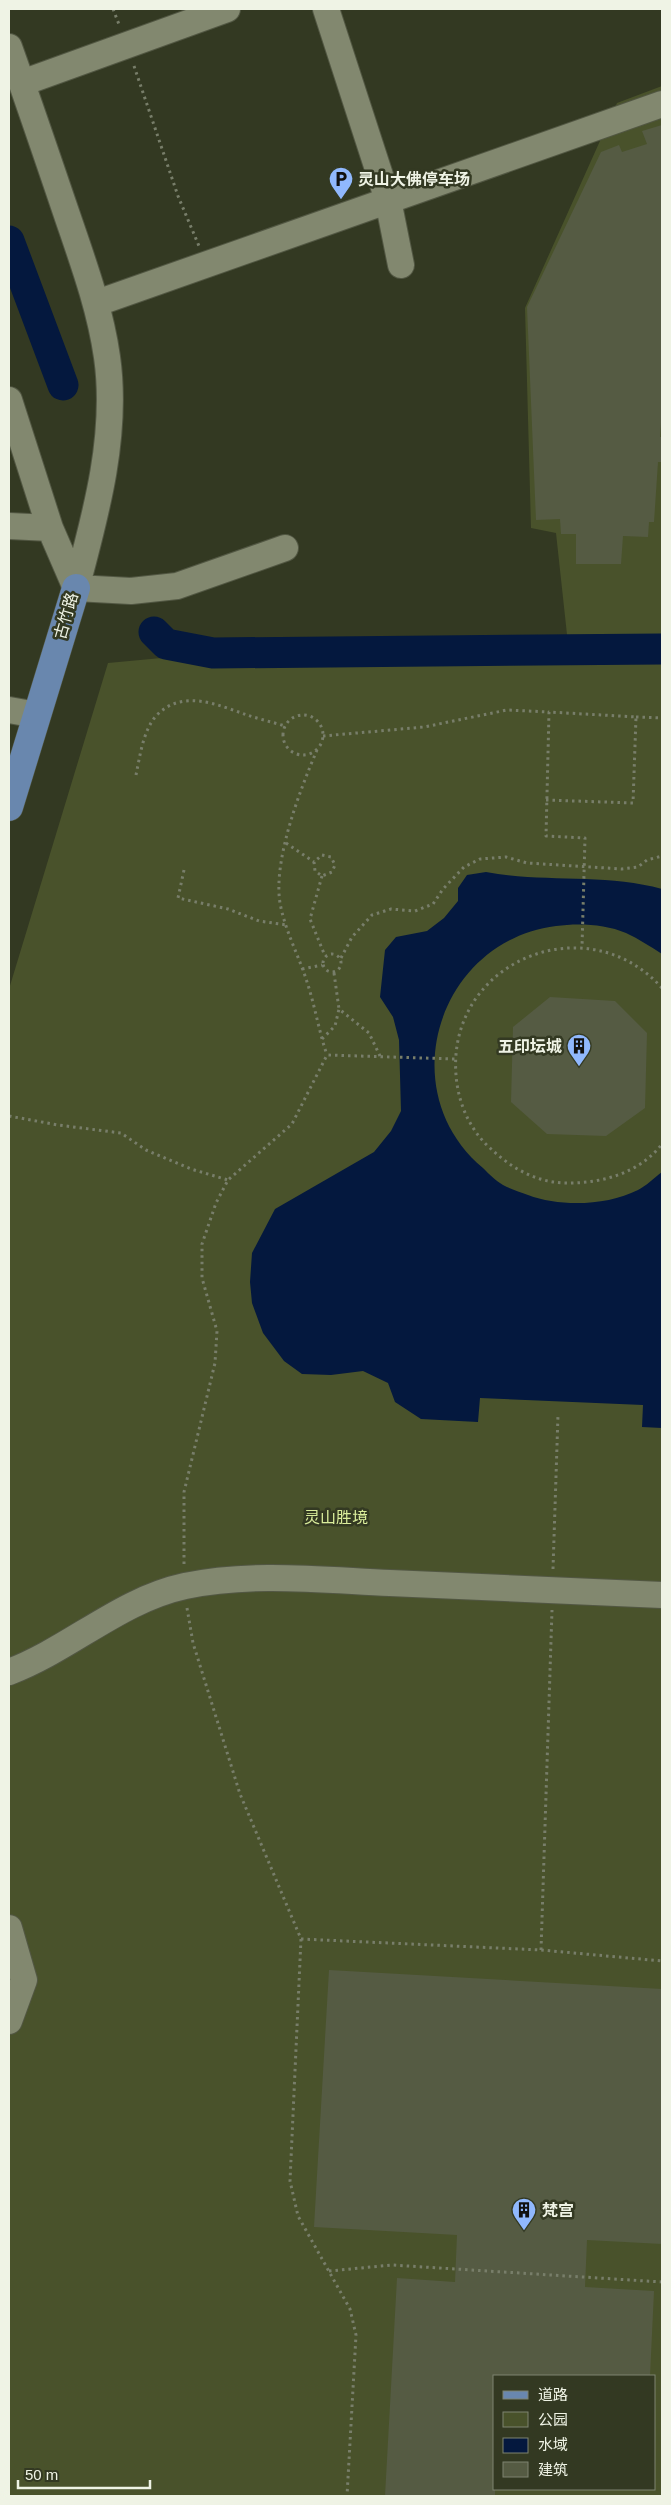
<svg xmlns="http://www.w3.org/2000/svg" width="671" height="2505" viewBox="0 0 671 2505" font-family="Arial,'Noto Sans SC',sans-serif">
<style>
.green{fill:#49522b;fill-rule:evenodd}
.water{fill:#04183e}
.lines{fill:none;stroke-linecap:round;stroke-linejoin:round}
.river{stroke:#04183e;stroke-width:31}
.building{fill:#555b43}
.minor-casing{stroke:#525743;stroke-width:28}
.major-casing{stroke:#525743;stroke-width:29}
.path{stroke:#787e6a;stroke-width:3;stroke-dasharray:2.5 4;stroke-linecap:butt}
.minor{stroke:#82886f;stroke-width:26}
.major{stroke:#6987ae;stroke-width:28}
.labels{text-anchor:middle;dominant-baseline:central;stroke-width:5;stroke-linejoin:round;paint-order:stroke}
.poi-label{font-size:16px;font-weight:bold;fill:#eff3e5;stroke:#333922;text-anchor:start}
.street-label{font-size:16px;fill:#eff3e5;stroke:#333922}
.park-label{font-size:16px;fill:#daed9b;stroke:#333922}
</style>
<rect width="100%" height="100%" fill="#333922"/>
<path class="green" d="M662,86V2496H9V989L108,663L183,656L569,653L556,533L531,528L525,308L617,103ZM495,2376H655V2489H495Z"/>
<path class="water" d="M486,872C544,883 605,873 662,889V954C651,947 639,939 626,933C605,924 578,923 556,926C438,941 391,1091 483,1168C489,1174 496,1181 503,1185C510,1189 520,1192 528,1195C560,1207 606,1206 638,1190C646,1186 654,1178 662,1172V1428L642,1427L643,1405L480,1398L478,1422L421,1419L395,1402L388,1383L363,1371L331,1375L302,1374L284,1361L263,1333L252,1303L250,1282L252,1253L275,1209L374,1152L391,1131L401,1111L399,1040L393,1017L380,997L385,950L396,937L427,931L444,918L458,901V888L467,875Z"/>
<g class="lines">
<path class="river" d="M9,241L63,385
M154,632L166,644L213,653L662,649"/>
</g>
<path class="building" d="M662,125V410L660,437H662V462H658L654,522H649L648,537L623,536L621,564H576V534H561L560,519L536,520L527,307L601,152L619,145L622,152L647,144L642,131Z
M550,997L615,1001L647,1033L645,1108L606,1136L547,1134L511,1102L513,1027Z
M329,1970L662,1989V2244L587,2240L585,2287L654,2291L650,2376H495V2496H385L397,2278L455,2282L457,2235L314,2227Z"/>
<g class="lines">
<defs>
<path id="minor" d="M326,9L388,200L401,265
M9,47C29,103 48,159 67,215C83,262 100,308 107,357C118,434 96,514 76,588
M22,83L227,9
M97,303L662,104
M9,400L50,528L76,588
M9,526L50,528
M76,588L131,591L177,586L285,548
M9,710L37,715
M9,1672C70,1649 120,1600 185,1586C252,1572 322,1580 390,1583C480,1587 571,1591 662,1595
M9,1928L24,1980L9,2021"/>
<path id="major" d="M9,807L76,588"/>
</defs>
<use href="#minor" class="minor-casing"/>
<use href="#major" class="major-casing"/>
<path class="path" d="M113,9L120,27
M134,66L178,196L199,246
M283 735a20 20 0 1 1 40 0a20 20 0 1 1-40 0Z
M636,717L662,718
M323,736L424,727L507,710L549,712
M317,750C300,790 273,860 280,903C285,931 299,956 307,982C315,1006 319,1032 327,1055
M136,775C140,756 143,731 156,716C182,688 218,705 247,715C259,719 272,722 285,726
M546,800L633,803L636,717L549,712L546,836L585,838L582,947
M286,843L314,862
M322,855L331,857L335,865L332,872L322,876L315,871L314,862Z
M184,870L178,898L228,909L259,921L287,925
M322,876L310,919L325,956
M323 963a9 9 0 1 1 18 0a9 9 0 1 1-18 0Z
M341,958L352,937L372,915L391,909L415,911L433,904L443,889L464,867L480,859L506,857L527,863L622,869L638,867L647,860L662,856
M302,969L322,965
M334,973L339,1009
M662,988C587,904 447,961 456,1075C458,1102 469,1129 490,1148C510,1167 535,1182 564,1183C599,1184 639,1174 662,1144
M322,1039L335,1026L339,1009L369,1033L380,1056
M9,1116L58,1125L121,1133L146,1150L191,1169L228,1180
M184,1564V1492L215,1363L217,1331L202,1278V1244L216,1203L228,1180L292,1124L327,1055L455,1059
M553,1569L558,1415
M187,1608L193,1643L240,1794L301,1939L290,2181L298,2216L350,2309L356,2335L347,2496
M301,1939L541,1950L662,1961
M541,1950L552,1610
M329,2271L392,2265L662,2282"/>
<use href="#minor" class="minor"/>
<use href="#major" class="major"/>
</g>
<defs>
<symbol id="parking-pin" viewBox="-11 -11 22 30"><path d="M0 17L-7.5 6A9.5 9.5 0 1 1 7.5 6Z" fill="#90b8fd" stroke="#333922"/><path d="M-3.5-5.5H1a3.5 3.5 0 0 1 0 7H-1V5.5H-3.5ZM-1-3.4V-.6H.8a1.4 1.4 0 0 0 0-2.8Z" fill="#111"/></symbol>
<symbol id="building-pin" viewBox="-11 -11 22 30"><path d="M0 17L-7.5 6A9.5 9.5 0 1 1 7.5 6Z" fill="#90b8fd" stroke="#333922"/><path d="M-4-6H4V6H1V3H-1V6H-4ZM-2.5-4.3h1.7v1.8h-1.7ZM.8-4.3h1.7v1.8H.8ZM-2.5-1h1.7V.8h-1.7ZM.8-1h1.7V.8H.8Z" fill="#111"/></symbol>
</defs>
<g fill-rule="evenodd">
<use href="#parking-pin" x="327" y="165" width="28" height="38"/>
<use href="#building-pin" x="565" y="1032" width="28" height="38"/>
<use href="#building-pin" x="510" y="2196" width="28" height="38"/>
</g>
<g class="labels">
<g class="poi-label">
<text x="358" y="179">灵山大佛停车场</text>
<text x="562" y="1046" text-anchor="end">五印坛城</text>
<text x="542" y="2210">梵宫</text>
</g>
<g class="street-label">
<text transform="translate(66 616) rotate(-74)">古竹路</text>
</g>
<g class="park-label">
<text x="336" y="1517">灵山胜境</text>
</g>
</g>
<rect width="671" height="2505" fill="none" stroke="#eff3e5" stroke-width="20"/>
<rect x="493" y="2375" width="162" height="115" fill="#333922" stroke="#7e8370"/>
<rect x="503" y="2391" width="25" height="8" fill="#6987ae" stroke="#7e8370"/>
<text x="538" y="2400" font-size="15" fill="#eff3e5">道路</text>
<rect x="503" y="2412" width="25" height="15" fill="#49522b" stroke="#7e8370"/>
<text x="538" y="2425" font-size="15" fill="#eff3e5">公园</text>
<rect x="503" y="2438" width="25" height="15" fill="#04183e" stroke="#7e8370"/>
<text x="538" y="2450" font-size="15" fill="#eff3e5">水域</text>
<rect x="503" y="2462" width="25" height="15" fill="#555b43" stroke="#7e8370"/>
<text x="538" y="2475" font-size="15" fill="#eff3e5">建筑</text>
<path d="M18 2480v8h132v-8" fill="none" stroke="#eff3e5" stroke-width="2.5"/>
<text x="25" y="2480" font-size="15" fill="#eff3e5" stroke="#333922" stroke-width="4" paint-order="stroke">50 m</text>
</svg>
